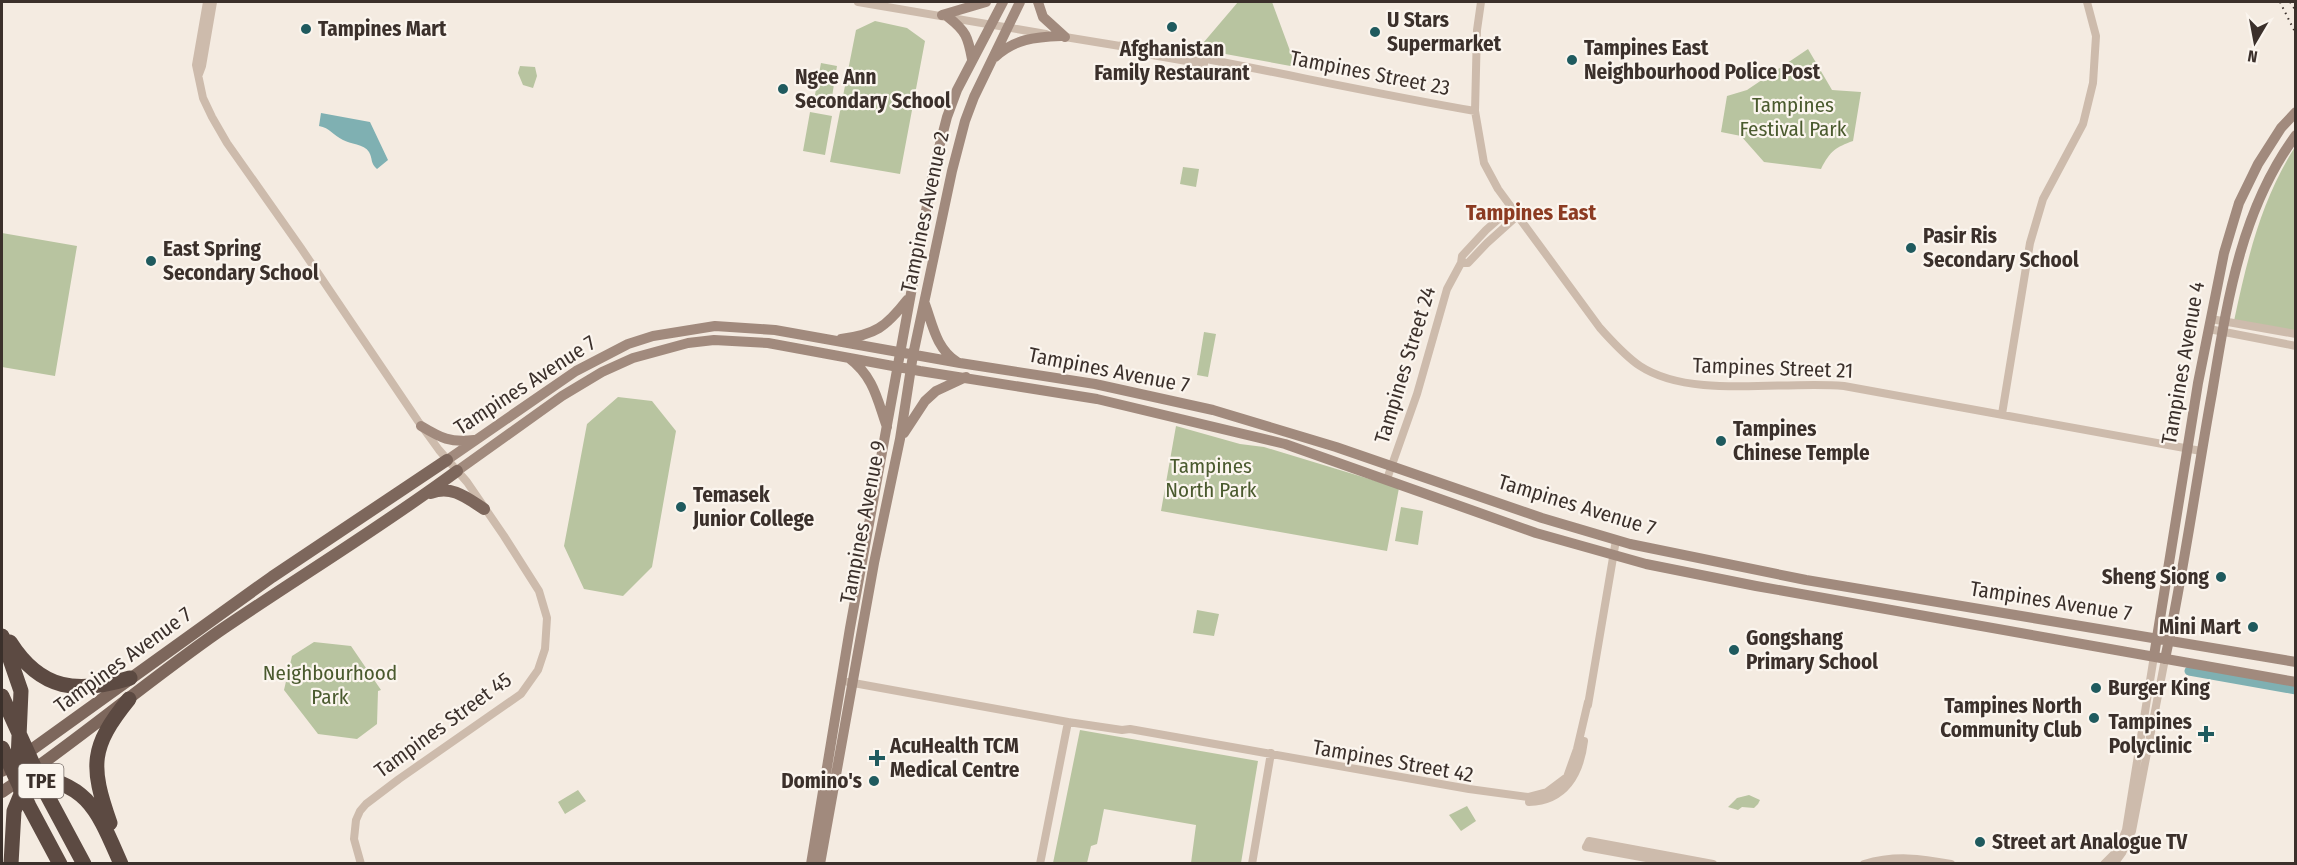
<svg xmlns="http://www.w3.org/2000/svg" width="2297" height="865" viewBox="0 0 2297 865" font-family="'Fira Sans Condensed',sans-serif">
<style>
.green{fill:#b8c4a0}
.water{fill:#7fb0b2}
.lines{fill:none;stroke-linecap:round;stroke-linejoin:round}
.canal{stroke:#7fb0b2;stroke-width:9}
.street{stroke:#cdbbac;stroke-width:8}
.secondary{stroke:#a18a7d;stroke-width:10}
.primary{stroke:#7d675c;stroke-width:12}
.highway{stroke:#5c4a42;stroke-width:15}
.rail{stroke:#3b302b;stroke-width:2;stroke-dasharray:1.5 4.5;stroke-linecap:butt}
.poi-dot{fill:#1f5a5e;stroke:#fbf5ee;stroke-width:2}
.labels{text-anchor:middle;dominant-baseline:central;stroke-width:4.5;stroke-linejoin:round;paint-order:stroke}
.shield{fill:#fbf5ee;stroke:#756b66;stroke-width:1.5}
.shield-label{font-size:20px;font-weight:bold;fill:#3b302b}
.poi-label{font-size:21px;font-weight:bold;fill:#3b302b;stroke:#fbf5ee;text-anchor:start}
.street-label{font-size:21px;fill:#3b302b;stroke:#fbf5ee}
.park-label{font-size:21px;fill:#4a5a2e;stroke:#fbf5ee}
.neighbourhood-label{font-size:22px;font-weight:bold;fill:#8c3b22;stroke:#fbf5ee}
</style>
<rect width="100%" height="100%" fill="#f4ebe1"/>
<path class="green" d="M1238,2H1272L1296,67L1198,49Z
M875,21L907,28L925,41L900,174L830,162L856,30Z
M1808,49L1832,90L1861,92L1853,141C1836,147 1830,151 1821,169L1764,162L1741,136L1721,132L1727,96L1747,90Z
M821,63L837,66L831,103L814,100Z
M520,66L535,67L537,76L533,88L523,85L518,73Z
M810,112L832,116L825,155L803,151Z
M2295,147V333L2234,321C2247,260 2261,200 2295,147Z
M1183,167L1199,169L1196,187L1180,184Z
M2,233L77,246L55,376L2,367Z
M1204,332L1216,334L1208,377L1197,375Z
M618,397L652,401L676,431L652,567L623,596L584,589L564,546L587,424Z
M1176,426L1240,444L1264,447L1399,488L1387,551L1161,511Z
M1401,507L1423,511L1418,545L1395,541Z
M1197,610L1219,614L1214,636L1193,633Z
M314,642L351,646L381,690L378,691L377,724L357,739L318,734L284,690L292,656Z
M1080,730L1258,761L1241,863H1191L1196,825L1104,809L1097,844L1091,846L1087,863H1053Z
M578,790L586,801L565,814L558,802Z
M1749,795L1760,800L1758,804L1754,808L1742,807L1738,810L1728,807L1737,798Z
M1467,806L1476,821L1461,831L1449,815Z"/>
<path class="water" d="M321,113L370,122L388,160L377,169C370,163 373,159 369,152C364,144 350,144 343,140C333,135 330,128 319,126Z"/>
<g class="lines">
<path class="canal" d="M2189,671L2296,690"/>
<path class="street" d="M207,2L196,65L203,98L212,117L227,143L301,248L418,421L439,450L467,482L504,536L539,591L547,618L545,649L538,670L521,694L399,779L366,804L360,811L356,820L354,839L361,864
M858,2L1046,34
M1481,2L1477,30L1475,111L1484,163L1498,189L1600,328C1612,341 1625,356 1640,366C1692,400 1783,380 1844,386L2201,451
M1059,36L1120,46L1130,45C1246,65 1360,91 1475,111
M1120,46L1129,51L1204,64
M199,74L202,66L213,2
M1461,263H1468L1487,243L1517,216
M2211,319L2296,334
M2209,329L2296,346
M2002,414L2030,243L2043,199L2083,124L2093,83L2096,36L2087,2
M1387,479L1417,394L1447,289L1461,263L1462,256L1486,230L1511,208
M848,682L1068,722L1122,730L1130,729L1469,789L1528,797L1547,792L1567,777L1577,749L1588,702
M1588,705L1616,540
M1529,802C1565,801 1580,774 1584,741
M1586,847L1589,841L1713,864
M1586,847L1679,864
M1040,864L1068,722
M1252,864L1271,753
M1864,864C1894,855 1921,858 1951,864
M1911,864H1922
M2104,864L2117,851L2126,830L2154,656
M2114,864L2122,853L2132,831L2165,659"/>
<path class="secondary" d="M1038,2L1043,17L1065,37
M942,15L986,2
M948,17C966,31 968,37 972,59
M995,57C1014,39 1035,37 1061,36
M925,304C933,326 936,348 957,362
M841,339C875,335 886,327 907,300
M849,358C874,377 877,399 887,427
M421,426C441,438 450,443 474,440
M904,433L925,401L936,391L966,377
M447,460L576,371L628,344L653,336L715,326L775,330L960,363L1095,384L1213,410L1336,447L1542,518L1630,544L1806,580L2296,662
M457,471L562,396L602,372L633,358L688,343L714,340L768,343L920,371L1097,399L1285,444L1536,533L1646,564L1756,586L2296,682
M2154,656L2198,383L2224,253L2239,203L2258,164L2281,128L2296,112
M2165,659C2184,571 2196,481 2212,393C2227,303 2240,211 2296,135
M811,864L850,628L934,167L947,117L957,90L1003,2
M820,864L874,563L900,439L913,355L952,171L965,121L974,97L1020,2"/>
<path class="primary" d="M431,493C452,485 467,498 484,509
M2,771L272,577L447,460
M2,792C76,742 145,683 218,632C297,578 380,528 457,471"/>
<path class="highway" d="M2,636L21,691L18,760L26,775C89,782 98,812 121,864
M10,642C41,691 78,694 130,678
M2,696L47,795L84,864
M2,748L29,806L60,864
M110,823C90,766 90,747 129,699
M11,864L14,811L21,794L20,787"/>
<path class="rail" d="M2280,2L2296,34
M2290,2L2296,11"/>
</g>
<g class="poi-dot">
<circle cx="1172" cy="27" r="6"/>
<circle cx="306" cy="29" r="6"/>
<circle cx="1375" cy="32" r="6"/>
<circle cx="1572" cy="60" r="6"/>
<circle cx="783" cy="89" r="6"/>
<circle cx="1911" cy="248" r="6"/>
<circle cx="151" cy="261" r="6"/>
<circle cx="1721" cy="441" r="6"/>
<circle cx="681" cy="507" r="6"/>
<circle cx="2221" cy="577" r="6"/>
<circle cx="2253" cy="627" r="6"/>
<circle cx="1734" cy="650" r="6"/>
<circle cx="2096" cy="688" r="6"/>
<circle cx="2094" cy="718" r="6"/>
<path d="M2203 725h6v6h6v6h-6v6h-6v-6h-6v-6h6z"/>
<path d="M874 749h6v6h6v6h-6v6h-6v-6h-6v-6h6z"/>
<circle cx="874" cy="781" r="6"/>
<circle cx="1980" cy="842" r="6"/>
</g>
<g class="labels">
<rect class="shield" x="18.5" y="764" width="45" height="34" rx="4.5"/>
<g class="shield-label">
<text x="41" y="781">TPE</text>
</g>
<g class="poi-label">
<text x="1387" y="20">U Stars<tspan x="1387" dy="24">Supermarket</tspan></text>
<text x="318" y="29">Tampines Mart</text>
<text x="1584" y="48">Tampines East<tspan x="1584" dy="24">Neighbourhood Police Post</tspan></text>
<text x="1172" y="49" text-anchor="middle">Afghanistan<tspan x="1172" dy="24">Family Restaurant</tspan></text>
<text x="795" y="77">Ngee Ann<tspan x="795" dy="24">Secondary School</tspan></text>
<text x="1923" y="236">Pasir Ris<tspan x="1923" dy="24">Secondary School</tspan></text>
<text x="163" y="249">East Spring<tspan x="163" dy="24">Secondary School</tspan></text>
<text x="1733" y="429">Tampines<tspan x="1733" dy="24">Chinese Temple</tspan></text>
<text x="693" y="495">Temasek<tspan x="693" dy="24">Junior College</tspan></text>
<text x="2209" y="577" text-anchor="end">Sheng Siong</text>
<text x="2241" y="627" text-anchor="end">Mini Mart</text>
<text x="1746" y="638">Gongshang<tspan x="1746" dy="24">Primary School</tspan></text>
<text x="2108" y="688">Burger King</text>
<text x="2082" y="706" text-anchor="end">Tampines North<tspan x="2082" dy="24">Community Club</tspan></text>
<text x="2192" y="722" text-anchor="end">Tampines<tspan x="2192" dy="24">Polyclinic</tspan></text>
<text x="890" y="746">AcuHealth TCM<tspan x="890" dy="24">Medical Centre</tspan></text>
<text x="862" y="781" text-anchor="end">Domino's</text>
<text x="1992" y="842">Street art Analogue TV</text>
</g>
<g class="street-label">
<text transform="translate(1370 73) rotate(11)">Tampines Street 23</text>
<text transform="translate(925 212) rotate(-78)">Tampines Avenue 2</text>
<text transform="translate(2183 363) rotate(-80)">Tampines Avenue 4</text>
<text transform="translate(1405 365) rotate(-73)">Tampines Street 24</text>
<text transform="translate(1773 368) rotate(2)">Tampines Street 21</text>
<text transform="translate(1109 370) rotate(11)">Tampines Avenue 7</text>
<text transform="translate(525 385) rotate(-33)">Tampines Avenue 7</text>
<text transform="translate(1577 505) rotate(17)">Tampines Avenue 7</text>
<text transform="translate(863 522) rotate(-79)">Tampines Avenue 9</text>
<text transform="translate(2051 601) rotate(9)">Tampines Avenue 7</text>
<text transform="translate(123 660) rotate(-36)">Tampines Avenue 7</text>
<text transform="translate(443 725) rotate(-36)">Tampines Street 45</text>
<text transform="translate(1393 761) rotate(10)">Tampines Street 42</text>
</g>
<g class="park-label">
<text x="1793" y="105">Tampines<tspan x="1793" dy="24">Festival Park</tspan></text>
<text x="1211" y="466">Tampines<tspan x="1211" dy="24">North Park</tspan></text>
<text x="330" y="673">Neighbourhood<tspan x="330" dy="24">Park</tspan></text>
</g>
<g class="neighbourhood-label">
<text x="1531" y="212">Tampines East</text>
</g>
</g>
<rect width="2297" height="865" fill="none" stroke="#3b302b" stroke-width="6"/>
<g transform="translate(2255 42) rotate(190)" stroke="#fbf5ee" stroke-width="4.5" paint-order="stroke">
<path d="M0-4.5L10 22L0 15L-10 22Z" fill="#3b302b"/>
<text y="-9" font-size="16" font-weight="bold" text-anchor="middle" fill="#3b302b">N</text>
</g>
</svg>
